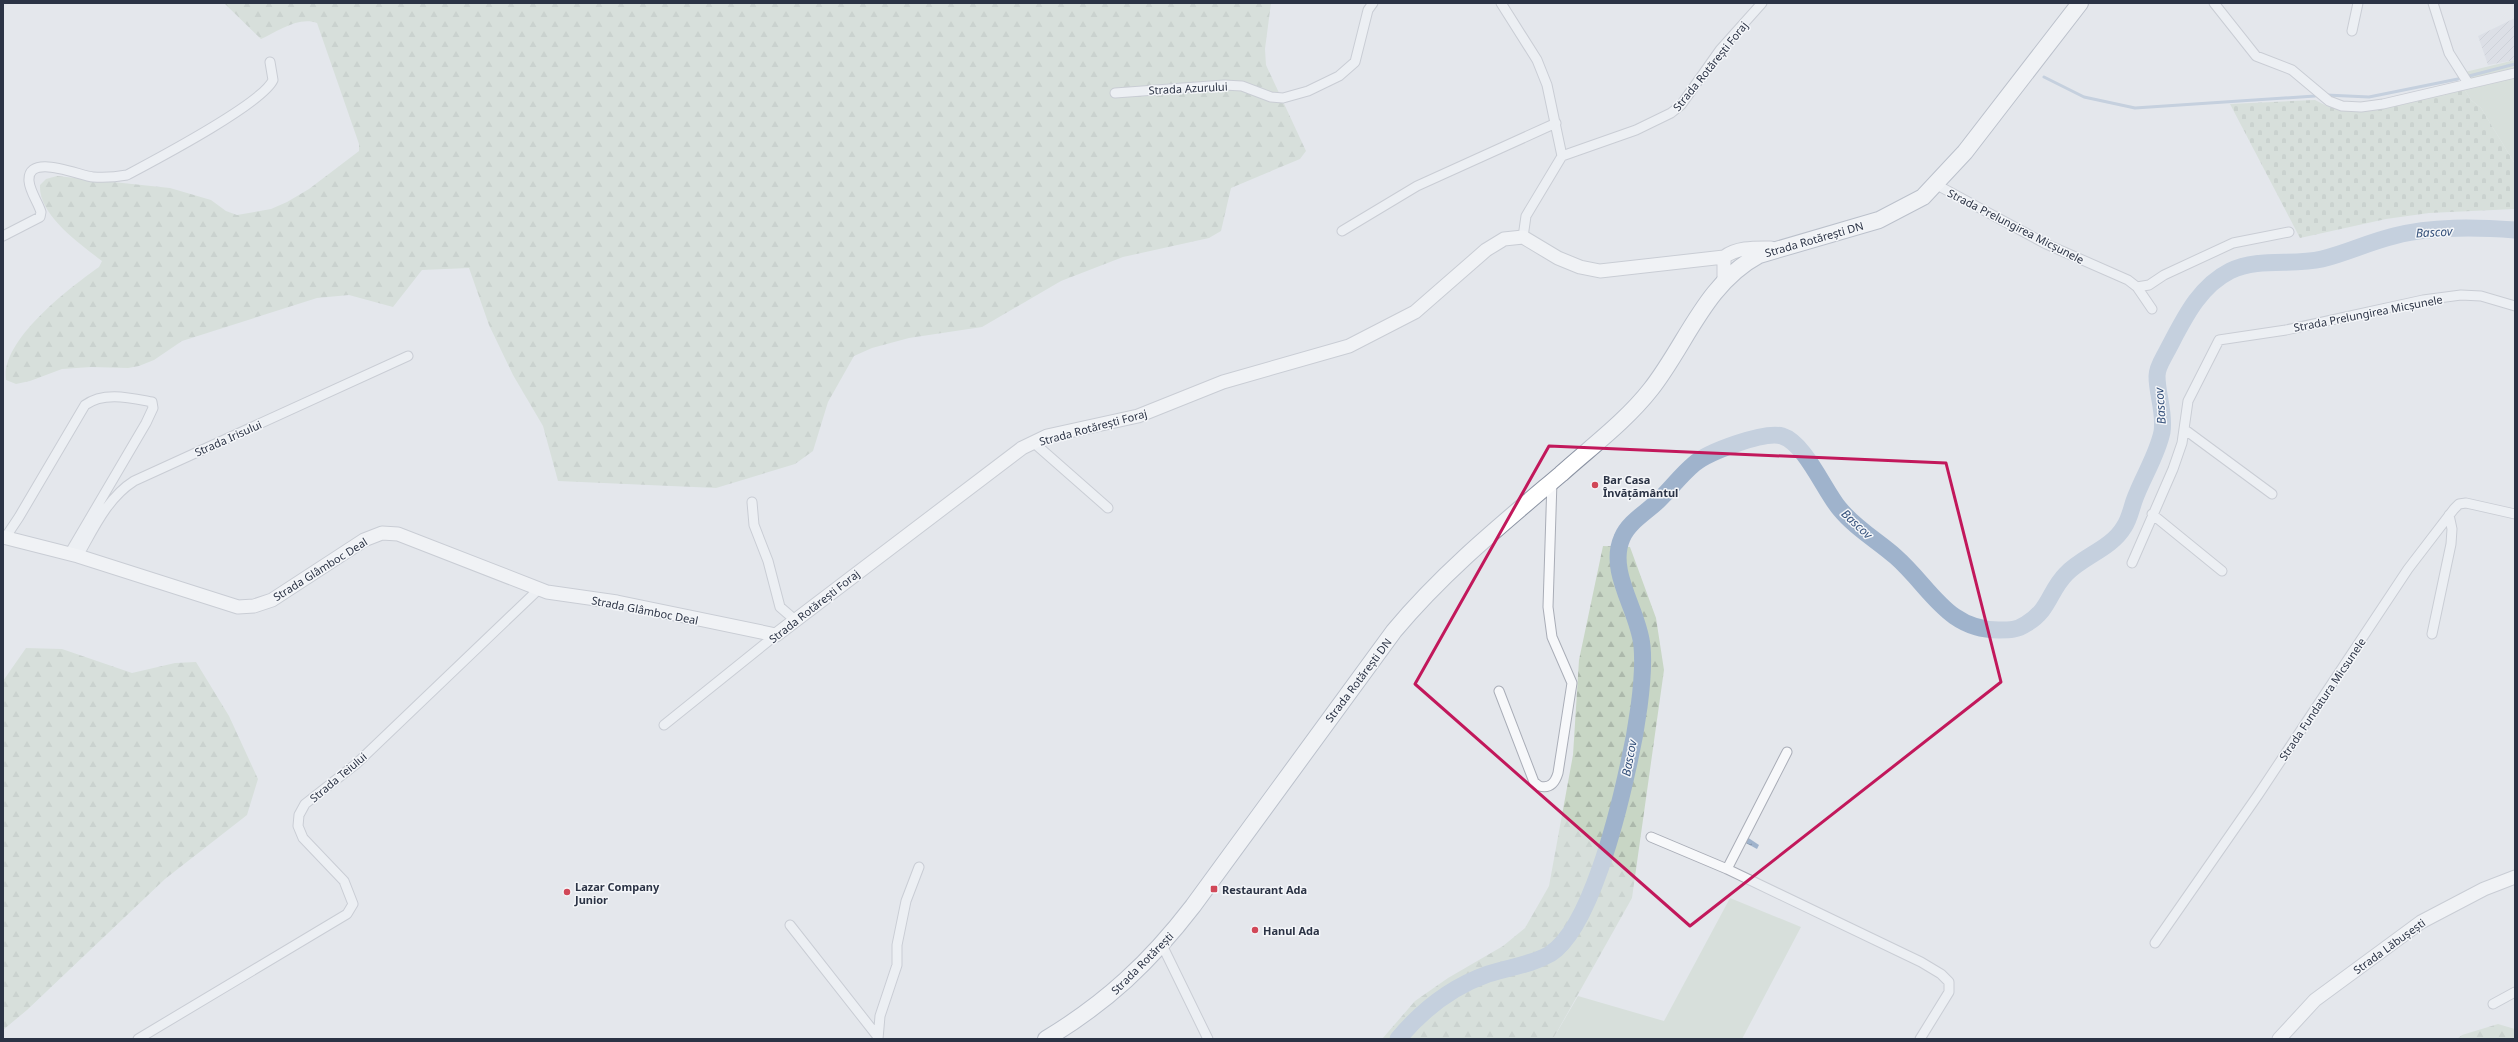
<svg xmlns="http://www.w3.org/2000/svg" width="2518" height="1042" viewBox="0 0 2518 1042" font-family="'Noto Sans',sans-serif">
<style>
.industrial{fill:url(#industrial-furrows)}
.grass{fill:#c8d6c5}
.forest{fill:url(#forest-firs)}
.cemetery{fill:url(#cemetery-stones)}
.water{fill:url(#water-ripples)}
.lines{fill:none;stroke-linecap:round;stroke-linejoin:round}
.stream{stroke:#9fb3cc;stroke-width:3}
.river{stroke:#9fb3cc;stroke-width:17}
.street-casing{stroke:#a9adb7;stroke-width:11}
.secondary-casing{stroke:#a9adb7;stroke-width:15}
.highway-casing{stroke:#8b93a3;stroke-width:18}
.street{stroke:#f7f8fa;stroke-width:9}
.secondary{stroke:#fff;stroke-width:13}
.highway{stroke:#fff;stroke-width:16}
.marked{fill:none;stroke:#c2185b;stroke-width:3;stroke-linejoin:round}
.poi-dot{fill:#d14858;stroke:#f4f6f9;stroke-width:1.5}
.labels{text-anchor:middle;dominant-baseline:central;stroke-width:3;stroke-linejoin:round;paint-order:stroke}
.street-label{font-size:11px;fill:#2b3345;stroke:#f4f6f9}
.poi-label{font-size:11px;font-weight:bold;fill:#2b3345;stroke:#f4f6f9;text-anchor:start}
.water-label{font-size:12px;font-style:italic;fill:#34507a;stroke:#f4f6f9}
</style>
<defs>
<pattern id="industrial-furrows" width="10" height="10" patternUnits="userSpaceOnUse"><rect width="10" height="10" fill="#d2d6de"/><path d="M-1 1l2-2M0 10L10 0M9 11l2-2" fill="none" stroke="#b4b8c0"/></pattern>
<pattern id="forest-firs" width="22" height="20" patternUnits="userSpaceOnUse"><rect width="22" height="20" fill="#c8d6c5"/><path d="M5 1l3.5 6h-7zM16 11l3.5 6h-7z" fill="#acb8ab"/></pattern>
<pattern id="cemetery-stones" width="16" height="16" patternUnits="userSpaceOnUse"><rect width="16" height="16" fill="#c8d6c5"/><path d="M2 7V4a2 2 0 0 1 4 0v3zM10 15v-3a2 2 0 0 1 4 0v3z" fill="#acb8ab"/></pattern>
<pattern id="water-ripples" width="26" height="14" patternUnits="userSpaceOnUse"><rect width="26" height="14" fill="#9fb3cc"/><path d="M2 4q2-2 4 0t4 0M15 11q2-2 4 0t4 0" fill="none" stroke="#8292a7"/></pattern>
</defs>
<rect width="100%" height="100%" fill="#e4e7ec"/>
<path class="industrial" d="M2515,18V60L2488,65L2478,36Z"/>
<path class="grass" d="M2515,60V164L2481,108L2471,100L2463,87L2465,72Z
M1730,898L1801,927L1742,1039H1553L1578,996L1664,1021Z"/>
<path class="forest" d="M224,3H1271L1265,49L1266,65L1306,151L1300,159L1231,188L1221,231L1209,238L1123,257L1061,281L982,327L909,338L872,348L854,356L828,402L813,451L795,464L716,488L558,481L543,426L513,375L489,325L469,268L422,270L393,307L349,295L317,298L182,341L154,360L139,366L128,368L91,367L62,369L30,381L16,384L6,380C0,340 72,286 99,267L102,261C80,244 38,215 40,185L46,179L57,176L170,188L211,200L226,211L237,215L271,209L287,202L309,189L359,151V144L317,23C299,16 278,31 261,39Z
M1603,546L1630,547L1656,618L1664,670L1632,898L1553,1039H1382L1415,1001L1448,978L1503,946L1525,928L1549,886L1573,755L1579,660Z
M26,648L62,649L132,673L175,663L196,662L229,716L258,779L247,815L165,879L27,1010L3,1030V681Z
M2498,1024L2515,1029V1039H2457L2462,1035Z"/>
<path class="cemetery" d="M2463,87L2471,100L2481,108L2515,164V209L2429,213L2386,219L2300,238L2230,104L2315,100L2329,107L2359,111Z"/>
<path class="water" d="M1747,837L1759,845L1757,849L1744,842Z"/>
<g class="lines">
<path class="stream" d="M2469,76L2515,64
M2044,77L2084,97L2135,108L2315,96
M2326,95L2369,97L2458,79"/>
<path class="river" d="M1398,1039C1423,1009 1451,987 1488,974C1509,967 1531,965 1550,954C1590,929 1618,813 1628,767C1636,733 1645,679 1642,646C1639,611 1607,572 1622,538C1629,521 1649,511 1661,498C1672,487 1682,474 1694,464C1708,452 1764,431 1782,436C1805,443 1824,490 1839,508C1855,528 1878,541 1896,557C1931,588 1947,630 1999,630C2010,630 2017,630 2026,624C2050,610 2049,591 2066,574C2083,556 2111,549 2124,527C2129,520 2131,510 2134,501C2142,478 2157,456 2162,432C2165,412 2157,395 2157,376C2157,367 2163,359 2167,351C2183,321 2198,287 2230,271C2259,257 2292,266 2322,259C2347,253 2369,242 2394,236C2432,226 2475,227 2515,230"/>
<defs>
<path id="street" d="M1501,3L1537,60L1547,85L1562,156
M2214,3L2256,56L2292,70L2329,101L2342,106L2361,107L2383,104L2515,73
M2433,3L2449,53L2468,83
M2352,31L2358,3
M1115,93L1224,85L1242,86L1271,97L1283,98L1308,91L1339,76L1355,62L1368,10L1373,3
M1937,185L2046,244L2128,280L2137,287L2152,309
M1342,231L1417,186L1556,123
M3,236L40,217L41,212C38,202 30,192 29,181C27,152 80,176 93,177C105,178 116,177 127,175C155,160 262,104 273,80L270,62
M1523,237L1526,216L1562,156L1636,130L1671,113L1681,105L1720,50L1762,3
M2137,287L2149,285L2164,275L2233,243L2289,232
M2184,429L2272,494
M1033,442L1108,508
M752,502L754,525L768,561L780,607L795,620
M2152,514L2222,571
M5,538L19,517L85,405C104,391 131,398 152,402L153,408L146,423L69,554
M78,556C93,530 107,498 134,481L408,356
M2132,563L2173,469L2182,443L2188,401L2219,340L2286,330L2423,300L2461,295L2481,296L2515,306
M2432,634L2451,544L2452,529L2449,515
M1499,691L1534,782L1539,786C1550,789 1555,783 1558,773L1572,683L1552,637L1548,607L1552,481
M664,725L776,635
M1651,837L1727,869L1921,962L1941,974L1949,982V992L1920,1039
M1727,869L1787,752
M790,925L878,1037
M2155,943L2258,795L2408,569L2454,509L2459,504L2466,503L2515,514
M1162,945L1208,1039
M2493,1004L2515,992
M138,1039L347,914L353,904L344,881L303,838L298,826L299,815L305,804L356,764L539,589
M878,1039L880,1016L897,965V945L906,901L919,867"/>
<path id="secondary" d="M1724,280V257
M3,537L78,556L238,607L254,606L272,600L364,540L382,533L398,534L547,592L617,602L776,635L1022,448L1047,436L1138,416L1223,382L1349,346L1415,312L1486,250L1504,239L1523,237L1558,258L1580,267L1600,271L1724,257C1738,247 1755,248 1771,248
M2279,1039L2315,1000L2421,922L2484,889L2515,877"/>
<path id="highway" d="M1046,1039C1106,1003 1150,962 1193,906L1394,631C1443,572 1502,524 1561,474C1591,447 1626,421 1651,389C1687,343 1705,284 1759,255L1879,220L1923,197L1965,152L2080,3"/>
</defs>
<use href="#street" class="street-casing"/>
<use href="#secondary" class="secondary-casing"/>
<use href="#highway" class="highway-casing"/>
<use href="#street" class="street"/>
<use href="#secondary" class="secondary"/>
<use href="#highway" class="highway"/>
</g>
<path d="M0 0H2518V1042H0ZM1549,446L1946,463L2001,682L1690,926L1415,684Z" fill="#e4e7ec" fill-opacity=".55" fill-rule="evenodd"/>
<path class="marked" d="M1549,446L1946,463L2001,682L1690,926L1415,684Z"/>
<g class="poi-dot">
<circle cx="1595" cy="485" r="4"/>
<rect x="1210" y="885" width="8" height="8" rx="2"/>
<circle cx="567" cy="892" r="4"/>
<circle cx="1255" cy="930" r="4"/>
</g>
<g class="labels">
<g class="street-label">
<text transform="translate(1710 66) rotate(-51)">Strada Rotărești Foraj</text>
<text transform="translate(1188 88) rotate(-3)">Strada Azurului</text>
<text transform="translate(2016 226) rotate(27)">Strada Prelungirea Micșunele</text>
<text transform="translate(1814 239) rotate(-16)">Strada Rotărești DN</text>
<text transform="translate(2368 313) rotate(-11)">Strada Prelungirea Micșunele</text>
<text transform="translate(1093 427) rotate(-15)">Strada Rotărești Foraj</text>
<text transform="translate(228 438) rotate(-24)">Strada Irisului</text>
<text transform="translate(320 569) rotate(-32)">Strada Glâmboc Deal</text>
<text transform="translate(814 606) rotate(-38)">Strada Rotărești Foraj</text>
<text transform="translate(645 610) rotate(11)">Strada Glâmboc Deal</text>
<text transform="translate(1358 680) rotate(-53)">Strada Rotărești DN</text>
<text transform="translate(2322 699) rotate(-56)">Strada Fundatura Micsunele</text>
<text transform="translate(338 777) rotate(-40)">Strada Teiului</text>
<text transform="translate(2389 946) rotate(-36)">Strada Lăbușești</text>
<text transform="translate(1142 963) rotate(-45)">Strada Rotărești</text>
</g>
<g class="poi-label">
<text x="1603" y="479">Bar Casa<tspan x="1603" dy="13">Învățământul</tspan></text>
<text x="575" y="886">Lazar Company<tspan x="575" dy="13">Junior</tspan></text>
<text x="1222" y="889">Restaurant Ada</text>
<text x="1263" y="930">Hanul Ada</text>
</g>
<g class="water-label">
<text transform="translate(2434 232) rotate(-3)">Bascov</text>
<text transform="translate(2160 406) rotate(-94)">Bascov</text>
<text transform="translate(1857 524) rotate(43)">Bascov</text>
<text transform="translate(1629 758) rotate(-79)">Bascov</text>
</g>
</g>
<rect width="2518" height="1042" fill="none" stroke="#2b3345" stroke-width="8"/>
</svg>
